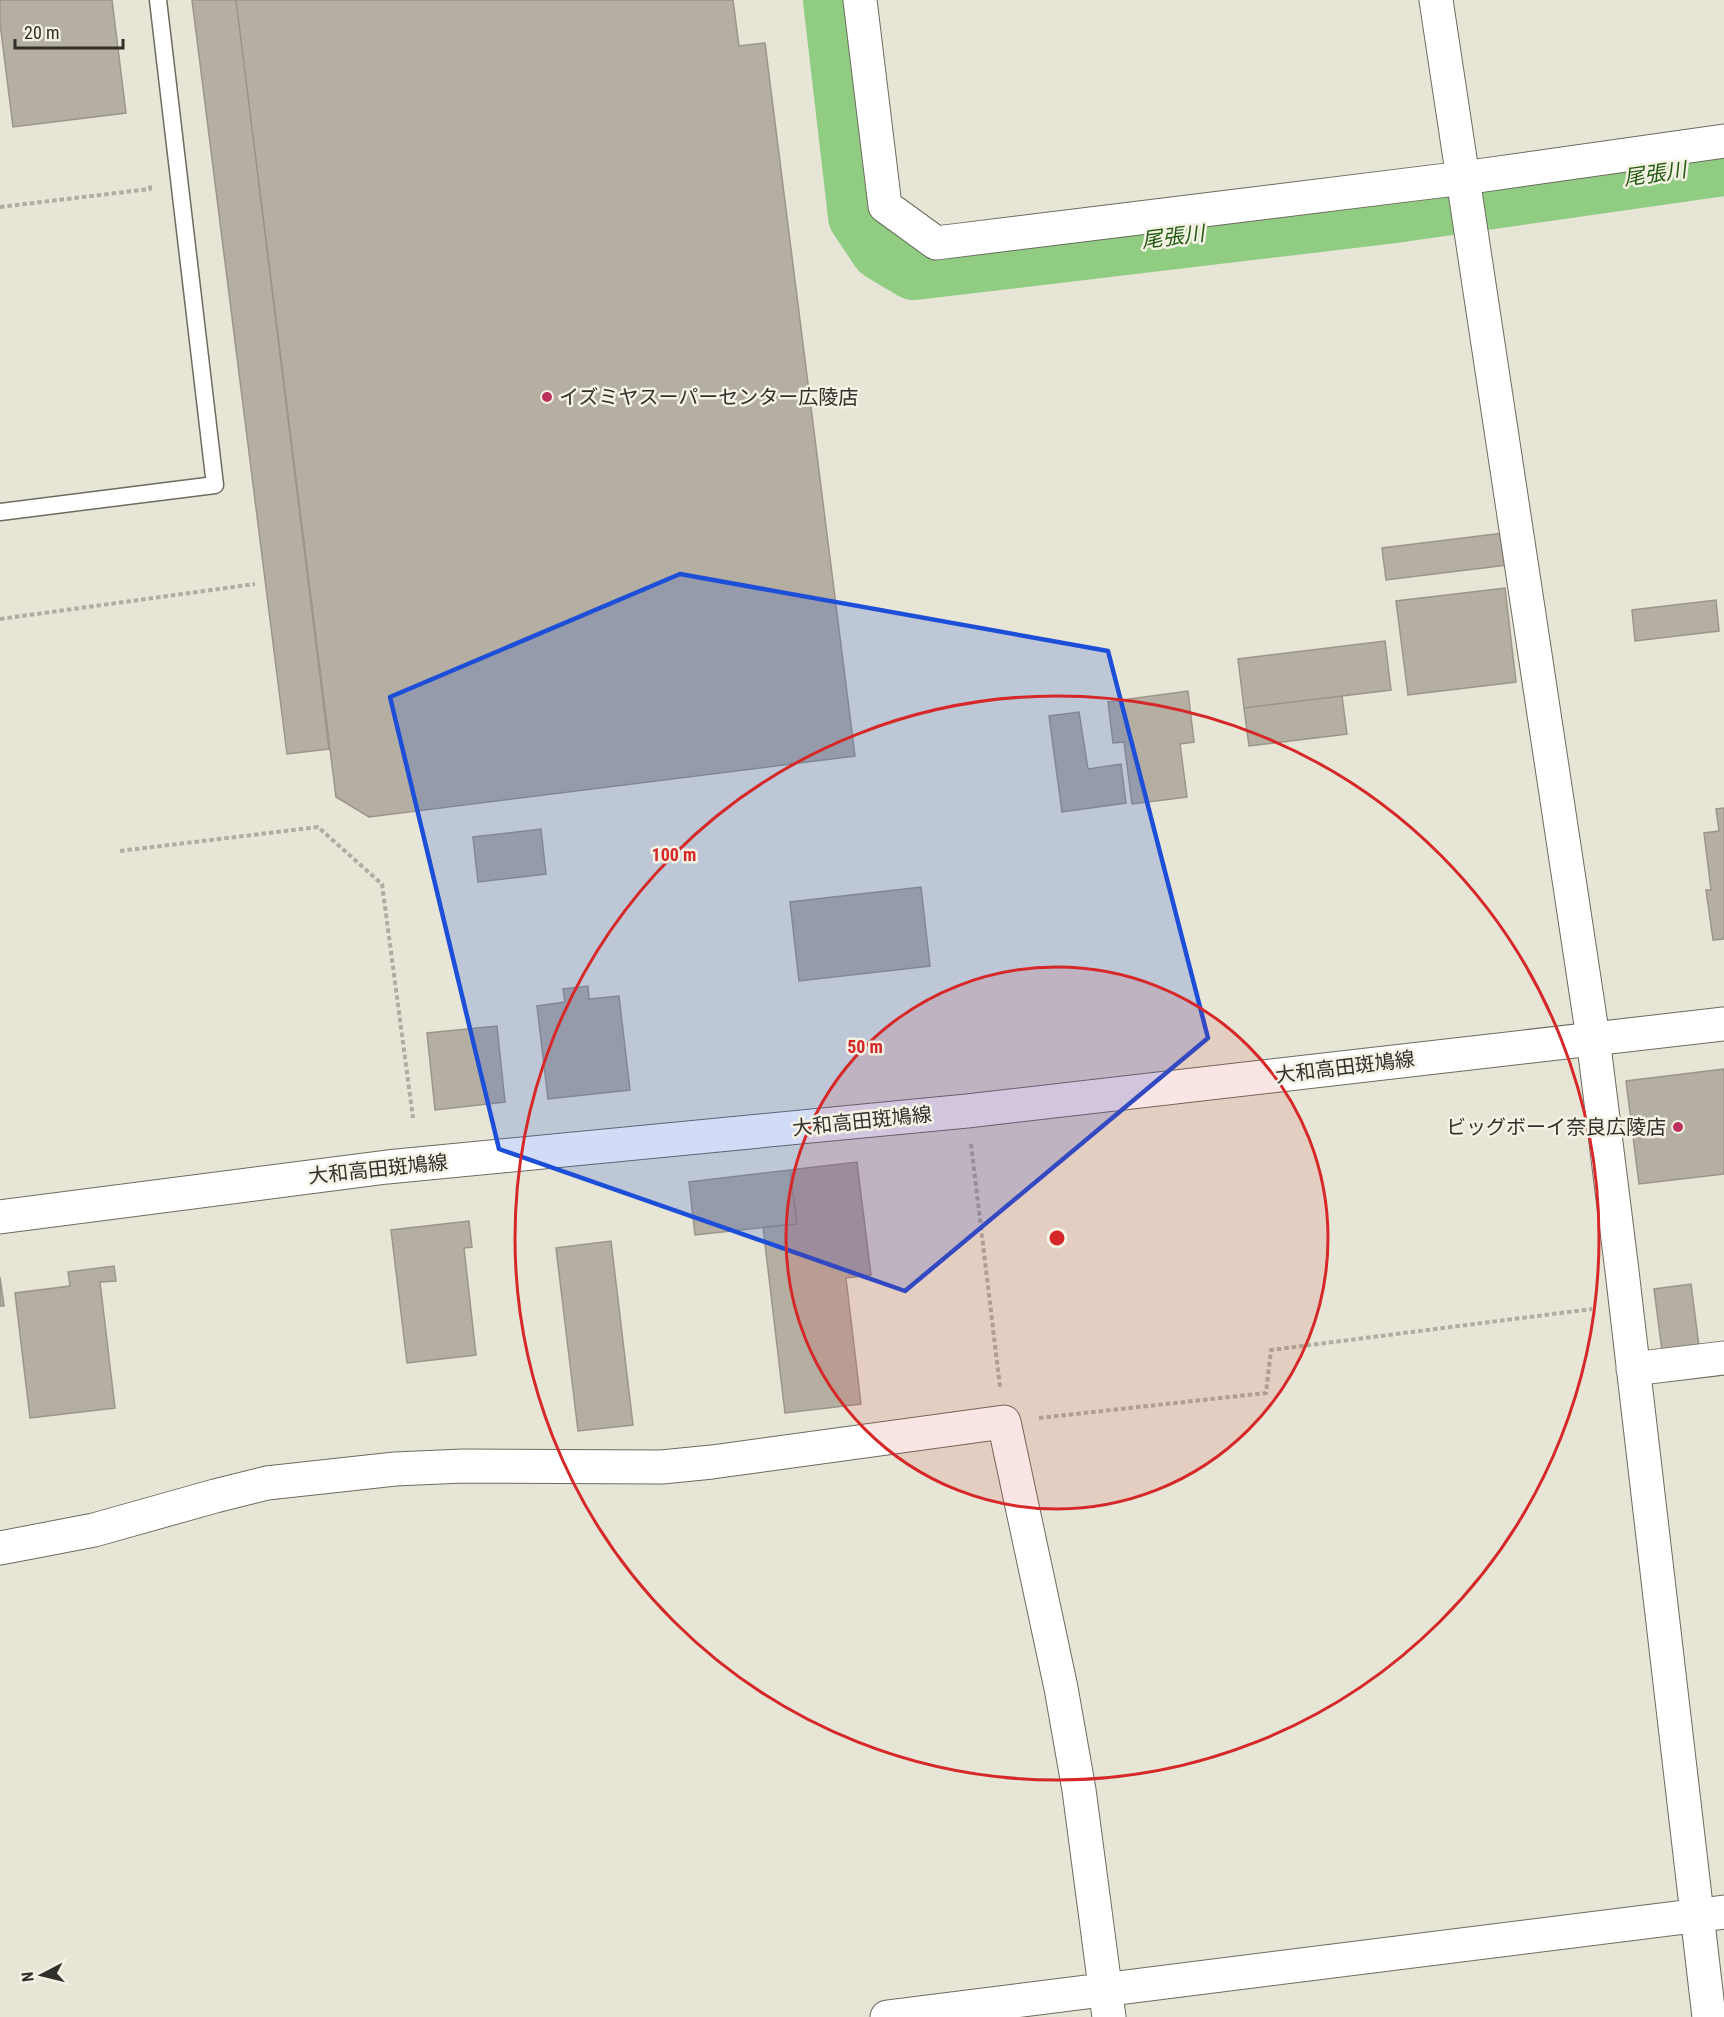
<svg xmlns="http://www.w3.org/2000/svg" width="1724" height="2017" viewBox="0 0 1724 2017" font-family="'Roboto Condensed','Noto Sans JP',sans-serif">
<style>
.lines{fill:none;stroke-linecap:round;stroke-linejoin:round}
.river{stroke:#90cc82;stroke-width:64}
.building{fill:#b5aea2;stroke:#9c9589;stroke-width:1.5}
.lane-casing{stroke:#6c6b5e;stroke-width:19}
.street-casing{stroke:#6c6b5e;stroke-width:35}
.primary-casing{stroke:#6c6b5e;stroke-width:35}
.path{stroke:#aeada1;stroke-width:4;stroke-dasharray:4.5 3;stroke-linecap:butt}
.lane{stroke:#fff;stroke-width:16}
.street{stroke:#fff;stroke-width:33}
.primary{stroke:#fff;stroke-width:33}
.marked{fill:#1d4ed8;fill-opacity:0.2;stroke:#1d4ed8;stroke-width:4.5;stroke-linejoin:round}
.ring{fill:none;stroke:#d62828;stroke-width:3}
.poi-dot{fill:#be315f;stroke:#f4f2e4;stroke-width:2}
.labels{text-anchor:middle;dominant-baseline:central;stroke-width:5;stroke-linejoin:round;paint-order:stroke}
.poi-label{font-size:20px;fill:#302f2a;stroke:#f4f2e4;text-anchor:start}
.street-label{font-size:20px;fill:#302f2a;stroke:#f4f2e4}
.water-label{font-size:21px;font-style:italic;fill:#225a11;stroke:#f4f2e4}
.centre{fill:#d62828;stroke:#f4f2e4;stroke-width:3}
.ring-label{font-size:18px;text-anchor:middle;font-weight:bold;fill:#d62828;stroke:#f4f2e4;stroke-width:5;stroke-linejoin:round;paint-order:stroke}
</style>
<rect width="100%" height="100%" fill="#e6e5d6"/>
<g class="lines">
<path class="river" d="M835,0L860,216L882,249L914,268L1387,212L1724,164"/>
</g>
<path class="building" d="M0,0H112L126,113L13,127L0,23Z
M192,0H236L329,749L287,754Z
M236,0H733L739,46L765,43L855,756L369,817L336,797Z
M1503,533L1507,565L1386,580L1382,548Z
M1505,588L1516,682L1408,695L1396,601Z
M1716,600L1719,631L1635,641L1632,610Z
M1385,641L1391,690L1244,708L1238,659Z
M1188,691L1194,742L1180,744L1187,797L1132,804L1124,742L1113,743L1108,702Z
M1342,696L1347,734L1249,746L1244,708Z
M1079,712L1088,769L1121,764L1126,803L1062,812L1049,716Z
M1724,808V939L1713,940L1706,890H1711L1704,833L1719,831L1716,809Z
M541,829L546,874L478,882L473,837Z
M921,887L930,966L799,981L790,902Z
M588,986L589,999L619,996L630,1090L548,1099L537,1006L565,1002L563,989Z
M497,1026L505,1102L435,1110L427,1033Z
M1724,1069V1174L1639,1184L1626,1081Z
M857,1162L871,1275L846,1278L861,1404L785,1413L763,1227L797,1224L790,1170Z
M790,1170L797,1224L695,1235L689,1182Z
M469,1221L472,1247L464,1248L476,1355L407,1363L391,1230Z
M611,1241L633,1425L578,1431L556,1248Z
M114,1266L116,1281L100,1282L115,1408L30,1418L15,1293L70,1286L68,1272Z
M0,1277L4,1306H0Z
M1691,1284L1699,1346L1662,1351L1654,1289Z"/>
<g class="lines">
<defs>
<path id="lane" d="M0,512L215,485L158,0"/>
<path id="street" d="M860,0L885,206L936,243L1463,178L1724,141
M1436,0L1593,1038L1622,1271L1709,2017
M1633,1369L1724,1358
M0,1548L94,1530L215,1496L267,1483L395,1469L463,1466L662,1467L712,1462L1004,1422L1061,1688L1079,1790L1109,2017
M887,2017L1724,1912"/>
<path id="primary" d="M0,1217L387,1167L967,1111L1724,1024"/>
</defs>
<use href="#lane" class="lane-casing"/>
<use href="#street" class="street-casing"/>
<use href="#primary" class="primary-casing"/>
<path class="path" d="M0,207L150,189V185
M0,619L255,584
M120,851L318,827L382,884L413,1118
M971,1144L1000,1387
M1039,1418L1266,1393L1271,1350L1592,1309"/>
<use href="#lane" class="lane"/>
<use href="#street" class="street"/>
<use href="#primary" class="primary"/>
</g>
<path class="marked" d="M680,574L1108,651L1208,1038L905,1291L499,1149L390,697Z"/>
<circle cx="1057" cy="1238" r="271" fill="#d62828" fill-opacity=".12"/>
<g class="ring">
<circle cx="1057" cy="1238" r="271"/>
<circle cx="1057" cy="1238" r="542"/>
</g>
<g class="poi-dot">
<circle cx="547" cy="397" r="6"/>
<circle cx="1678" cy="1127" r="6"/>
</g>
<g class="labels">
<g class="poi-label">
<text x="559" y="397">イズミヤスーパーセンター広陵店</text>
<text x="1666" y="1127" text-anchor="end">ビッグボーイ奈良広陵店</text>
</g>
<g class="street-label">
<text transform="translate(1345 1067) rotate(-7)">大和高田斑鳩線</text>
<text transform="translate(862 1121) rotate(-6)">大和高田斑鳩線</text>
<text transform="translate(378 1169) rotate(-6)">大和高田斑鳩線</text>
</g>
<g class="water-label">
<text transform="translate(1655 174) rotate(-8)">尾張川</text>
<text transform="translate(1173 237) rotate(-7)">尾張川</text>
</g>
</g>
<circle cx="1057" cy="1238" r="9" class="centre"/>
<g class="ring-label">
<text x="674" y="861">100 m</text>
<text x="865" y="1053">50 m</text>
</g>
<g transform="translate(42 1975) rotate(263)" stroke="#f4f2e4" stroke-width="4.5" paint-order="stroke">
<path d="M0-4.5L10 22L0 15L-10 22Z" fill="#302f2a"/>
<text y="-9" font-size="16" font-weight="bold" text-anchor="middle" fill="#302f2a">N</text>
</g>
<path d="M15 39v9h108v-9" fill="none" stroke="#302f2a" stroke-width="3"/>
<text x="24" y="39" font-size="18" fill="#302f2a" stroke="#f4f2e4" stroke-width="4.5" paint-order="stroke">20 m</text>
</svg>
